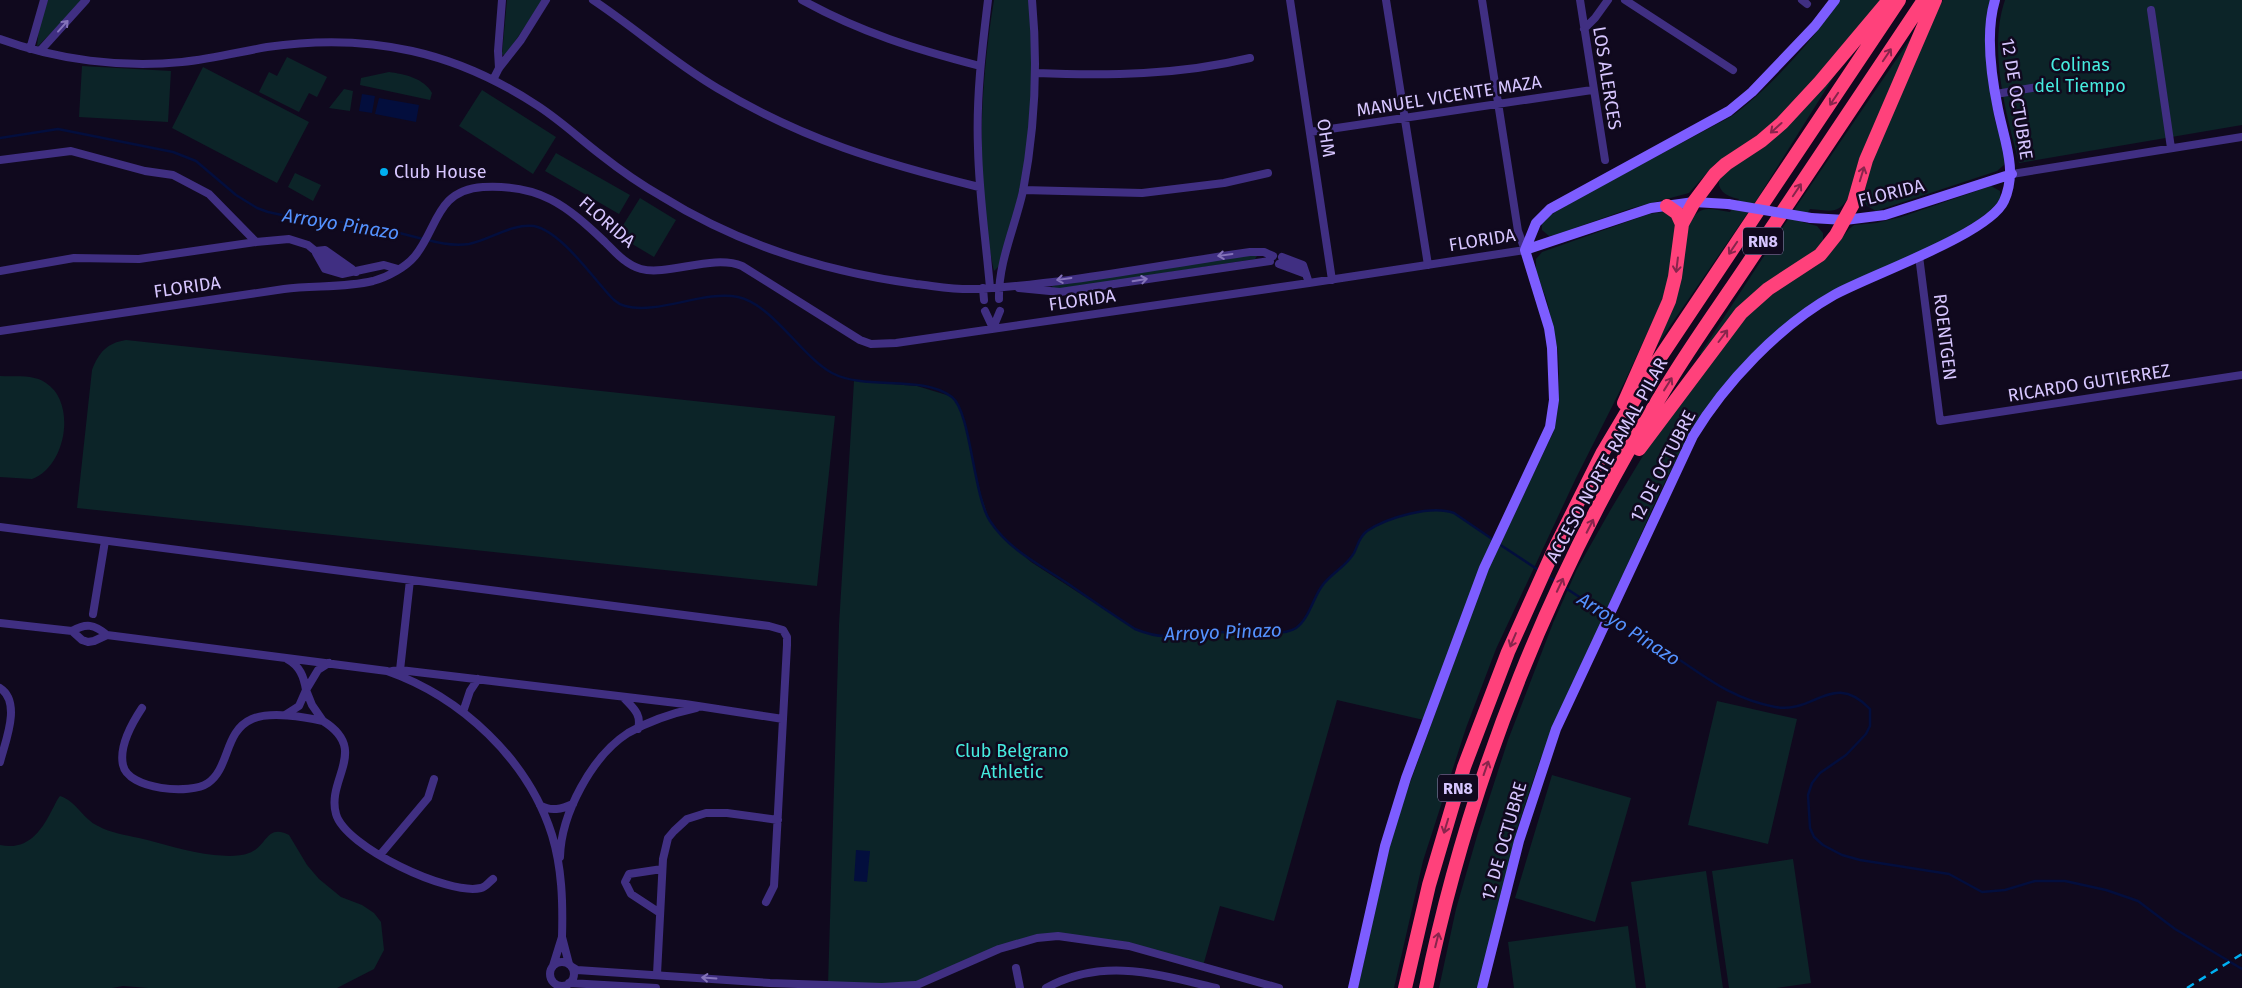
<svg xmlns="http://www.w3.org/2000/svg" width="2242" height="988" viewBox="0 0 2242 988" font-family="'Fira Sans',sans-serif">
<style>
.green{fill:#0c2428}
.water{fill:#030e3d}
.lines{fill:none;stroke-linecap:round;stroke-linejoin:round}
.stream{stroke:#030e3d;stroke-width:2.5}
.street{stroke:#402f82;stroke-width:8}
.secondary{stroke:#7d5dff;stroke-width:10}
.highway{stroke:#ff417b;stroke-width:14}
.rail{stroke:#00aff1;stroke-width:2.5;stroke-dasharray:8 6;stroke-linecap:butt}
.secondary-bridge{stroke:#7d5dff;stroke-width:10}
.oneway{stroke:#8473ba}
.oneway2{stroke:#88254c}
.poi-dot{fill:#00aff1;stroke:#10091e;stroke-width:2}
.labels{text-anchor:middle;dominant-baseline:central;stroke-width:5;stroke-linejoin:round;paint-order:stroke}
.shield{fill:#10091e;stroke:#9b8dbc;stroke-width:1}
.shield-label{font-size:16px;font-weight:bold;fill:#d7c6ff}
.park-label{font-size:18px;fill:#46ebdf;stroke:#10091e}
.street-label{font-size:18px;fill:#d7c6ff;stroke:#10091e}
.poi-label{font-size:18px;fill:#d7c6ff;stroke:#10091e;text-anchor:start}
.water-label{font-size:19px;font-style:italic;fill:#5492ff;stroke:#10091e}
</style>
<rect width="100%" height="100%" fill="#10091e"/>
<path class="green" d="M48,0H81L73,11L37,47L39,27Z
M507,0H543L505,56L502,54Z
M994,0H1030C1031,25 1035,51 1034,77C1032,141 1018,204 1000,265L994,271C975,186 980,85 994,0Z
M1840,0H1882L1858,31L1769,127L1714,165L1689,193L1629,209L1555,235L1549,236L1542,230V222L1547,217L1575,200L1732,116C1769,89 1815,38 1840,0Z
M1943,0H1990C1990,39 1987,81 1995,120C1998,134 2008,150 2004,165L1997,171L1876,211L1867,206L1863,199L1872,158L1922,39Z
M2005,0H2242V125L2019,163C2006,113 1988,50 2005,0Z
M1915,32L1851,194C1838,215 1833,211 1810,209L1802,222L1817,226L1823,233V242L1818,249L1703,354H1700L1796,207Z
M287,57L327,77L317,97L309,93L299,112L259,92L269,72L277,76Z
M82,66L171,71L168,122L79,117Z
M203,67L309,122L277,183L172,128Z
M1838,70L1756,201L1644,364L1688,225C1700,203 1709,209 1730,212L1739,199C1727,197 1715,190 1720,176Z
M389,72C404,74 424,78 432,93L430,100L360,85L361,78Z
M344,89L353,91L350,111L329,108Z
M482,90L556,137L533,174L459,126Z
M556,153L630,195L619,214L545,171Z
M295,173L321,185L313,201L288,187Z
M1991,186L2000,191V199C1980,232 1870,271 1832,291C1815,300 1800,311 1785,324L1693,427L1659,494L1540,760L1518,826L1478,988H1439L1456,909L1477,836L1508,740L1553,623L1577,569L1611,509L1659,429L1754,307L1789,281L1813,268L1827,257L1849,229L1854,225L1876,223L1901,217Z
M640,198L676,220L654,257L617,235Z
M1663,212L1672,215L1677,225L1668,283L1661,303L1626,379L1576,478L1496,649L1466,728L1423,861L1394,988H1358L1390,842L1406,794L1488,568L1553,433L1558,409L1559,373L1558,351L1547,301L1536,271V259L1542,252L1649,214Z
M1255,254L1257,256L1255,259L1067,288H1053L1052,286Z
M126,340L835,416L817,586L77,508L92,370C99,352 107,343 126,340Z
M0,376C14,377 34,374 46,383C77,403 66,467 32,479L0,477Z
M854,381L917,386L950,396L956,401L963,416L981,495L989,519L997,531L1031,562L1135,629C1144,633 1154,636 1164,636C1177,636 1190,633 1202,632C1224,630 1280,639 1296,628C1309,619 1313,598 1322,586C1330,574 1347,566 1354,553C1358,545 1359,536 1367,531C1388,517 1431,505 1454,513L1496,542L1428,721L1337,700L1274,921L1220,906L1203,966L1075,937L1019,943L922,984L828,985L839,625Z
M1717,701L1797,719L1768,844L1688,825Z
M1552,775L1631,798L1595,922L1515,898Z
M60,796C76,801 83,819 98,826C111,833 125,835 139,838C164,844 188,852 214,855C224,856 239,857 249,853C267,847 266,823 289,835L307,865L319,879L341,897L362,905L374,913L381,922L384,950L374,969L337,988H148L123,986L112,988H0V845C27,851 41,832 52,810C55,805 56,801 60,796Z
M1793,859L1811,983L1776,988H1729L1712,871Z
M1706,871L1723,988H1646L1631,882Z
M1628,926L1636,988H1514L1508,942Z"/>
<path class="water" d="M362,94L375,96L372,113L359,111Z
M379,98L419,105L416,122L375,114Z
M856,850L870,851L867,882L854,881Z"/>
<g class="lines">
<path class="stream" d="M0,138L58,129L173,152L196,161L236,195L257,208L268,212L296,218L364,224L423,239
M428,240C442,244 454,246 469,244C490,240 512,223 534,226C559,231 588,271 604,289C610,296 616,304 625,306C658,315 704,290 738,297C772,304 802,357 832,373C866,391 922,374 952,397C971,412 973,495 990,521C1009,550 1040,565 1067,583C1090,599 1112,614 1135,629C1145,633 1154,636 1165,636C1177,636 1190,633 1202,632C1224,630 1280,639 1296,628C1309,619 1313,598 1322,586C1330,574 1347,566 1354,553C1358,545 1359,537 1367,531C1388,517 1431,505 1454,513L1495,541
M1499,544L1540,571
M1547,576L1557,582
M1564,587L1607,615
M1612,618C1632,632 1654,643 1674,656C1708,679 1733,699 1775,707C1815,714 1833,670 1870,709V726L1866,734L1846,755L1820,773L1812,783L1808,795L1810,828L1814,837L1823,845L1842,855L1860,860L1949,874L1982,892L2005,890L2035,881H2065L2106,890L2138,901L2175,929L2242,969"/>
<path class="street" d="M593,0C635,28 673,62 717,88C804,140 882,163 979,187
M802,0C862,33 915,49 980,66
M988,0C982,49 976,98 978,148C979,195 986,241 990,288
M1290,0L1332,280
M1386,0L1428,265
M1580,0L1605,160
M1625,0L1733,70
M1802,0L1807,4
M2151,10L2171,148
M1584,29L1595,18L1608,0
M0,39C57,60 122,68 182,62C211,59 239,52 267,47C315,40 364,40 412,51C457,61 500,81 538,106C561,121 580,139 601,155C620,170 640,184 661,196C738,244 826,272 916,284C935,286 956,290 975,289C1067,284 1159,265 1250,252H1264L1273,256
M30,49L44,0
M40,51L86,0
M499,68L498,51L502,0
M1036,73C1108,76 1180,75 1250,58
M493,80L499,68L521,40L546,0
M1996,94L2050,85
M1310,132L1592,90
M0,160L71,151L145,171L173,175L209,194L256,242
M2012,174L2242,137
M1023,190L1142,193L1224,183L1268,173
M316,251L325,250L352,269
M316,253L325,269L342,274L384,265L398,269
M1919,256L1940,421L2242,375
M1282,257L1303,265L1309,283
M1279,264L1306,274
M0,271L74,258L139,259L256,242L289,239L308,245L330,263L342,269L356,272
M983,288L984,300
M1019,288L1060,292L1270,261
M999,299C998,263 1015,227 1023,191C1035,128 1038,64 1032,0
M985,311L993,328
M993,328L1000,311
M0,331C95,317 189,303 284,289C313,285 344,288 373,281C388,277 406,267 415,256C438,228 436,190 483,187C540,184 566,205 605,242C615,252 626,265 641,269C668,276 713,254 742,266L860,340L871,344L896,343L1309,283L1525,250L1518,231L1482,0
M0,527L769,626L783,630L787,637V645L774,886L766,902
M93,614L105,541
M0,623L72,631L82,640L88,642L94,641L107,635C94,624 86,623 72,631
M107,635L387,671C461,697 528,759 552,835C562,868 563,902 562,937
M287,659C300,666 304,677 306,690L318,670L329,663
M392,671L400,670L685,704L783,719
M402,675L400,670L410,580
M0,688C22,702 5,742 0,762
M624,698C633,708 642,714 638,729
M142,708C132,723 119,747 123,765C128,790 191,795 208,783C230,768 224,731 252,719C270,711 305,717 323,721L312,705L306,690L299,706L285,715
M463,712L470,691L478,679
M323,721C370,750 326,779 336,814C345,847 449,896 481,888C486,887 489,882 493,879
M540,805C551,812 562,809 573,804
M380,855L428,798L434,779
M560,857C561,814 592,756 628,733C649,721 673,713 696,708
M660,913L631,894L625,882L629,874L662,869
M550 974a12 12 0 1 1 24 0a12 12 0 1 1-24 0Z
M553,966L562,937L569,964
M572,967L577,970L770,983L882,987L915,985
M1016,968L1020,988
M657,974L663,859L668,838L674,831L687,819L706,813H727L778,820
M569,983L656,988
M910,988L999,949L1037,938L1058,936L1129,946L1279,988
M1046,988C1103,957 1157,974 1216,988"/>
<path class="secondary" d="M1811,218L1845,220L1885,215L2012,174
M1525,250L1651,208L1694,202L1728,204
M1353,988L1385,846L1406,778L1484,568L1550,427L1554,400L1552,348L1549,328L1525,250L1536,223L1550,209L1729,111L1752,92L1815,26L1835,0
M1482,988L1519,841L1556,729L1693,436C1725,383 1779,326 1834,295C1870,275 1989,234 2004,201C2018,170 2004,140 1998,109C1991,75 1985,33 1995,0"/>
<path class="highway" d="M1667,206L1677,213L1682,224
M1624,403L1669,301L1675,277L1682,224L1694,202L1715,174L1726,164L1761,141L1782,123L1820,82L1889,0
M1639,449L1741,313L1768,289L1820,255L1836,235L1854,202L1866,160L1935,0
M1405,988L1429,885L1464,767L1508,652L1553,552L1603,452L1653,368L1899,0
M1426,988C1469,777 1553,570 1666,387C1693,342 1724,300 1753,256C1810,171 1867,85 1924,0"/>
<path class="rail" d="M2187,988L2242,954"/>
<path class="secondary-bridge" d="M1728,204L1811,218"/>
</g>
<defs><path id="oneway-shaft" d="M-6 0H5M1.5-3L5.5 0L1.5 3" fill="none" stroke-width="1.6" stroke-linecap="round" stroke-linejoin="round" transform="scale(1.25)"/></defs>
<g class="oneway">
<use href="#oneway-shaft" transform="translate(63 26) rotate(-48)"/>
<use href="#oneway-shaft" transform="translate(1225 255) rotate(172)"/>
<use href="#oneway-shaft" transform="translate(1064 279) rotate(172)"/>
<use href="#oneway-shaft" transform="translate(1140 280) rotate(-9)"/>
<use href="#oneway-shaft" transform="translate(709 978) rotate(-176)"/>
</g>
<g class="oneway2">
<use href="#oneway-shaft" transform="translate(1887 55) rotate(-56)"/>
<use href="#oneway-shaft" transform="translate(1834 99) rotate(124)"/>
<use href="#oneway-shaft" transform="translate(1776 128) rotate(138)"/>
<use href="#oneway-shaft" transform="translate(1862 174) rotate(-73)"/>
<use href="#oneway-shaft" transform="translate(1797 190) rotate(-56)"/>
<use href="#oneway-shaft" transform="translate(1733 248) rotate(124)"/>
<use href="#oneway-shaft" transform="translate(1677 265) rotate(97)"/>
<use href="#oneway-shaft" transform="translate(1723 336) rotate(-53)"/>
<use href="#oneway-shaft" transform="translate(1668 384) rotate(-58)"/>
<use href="#oneway-shaft" transform="translate(1590 526) rotate(-63)"/>
<use href="#oneway-shaft" transform="translate(1560 585) rotate(-65)"/>
<use href="#oneway-shaft" transform="translate(1513 640) rotate(113)"/>
<use href="#oneway-shaft" transform="translate(1486 768) rotate(-71)"/>
<use href="#oneway-shaft" transform="translate(1446 826) rotate(107)"/>
<use href="#oneway-shaft" transform="translate(1437 940) rotate(-76)"/>
</g>
<circle class="poi-dot" cx="384" cy="172" r="5"/>
<g class="labels">
<g class="shield">
<rect x="1743" y="227.5" width="40" height="27" rx="4"/>
<rect x="1438" y="774.5" width="40" height="27" rx="4"/>
</g>
<g class="shield-label">
<text x="1763" y="241">RN8</text>
<text x="1458" y="788">RN8</text>
</g>
<g class="park-label">
<text x="2080" y="65">Colinas<tspan x="2080" dy="21">del Tiempo</tspan></text>
<text x="1012" y="751">Club Belgrano<tspan x="1012" dy="21">Athletic</tspan></text>
</g>
<g class="street-label">
<text transform="translate(1607 78) rotate(81)">LOS ALERCES</text>
<text transform="translate(1449 96) rotate(-9)">MANUEL VICENTE MAZA</text>
<text transform="translate(2017 99) rotate(81)">12 DE OCTUBRE</text>
<text transform="translate(1326 138) rotate(81)">OHM</text>
<text transform="translate(1891 193) rotate(-14)">FLORIDA</text>
<text transform="translate(607 222) rotate(41)">FLORIDA</text>
<text transform="translate(1482 240) rotate(-9)">FLORIDA</text>
<text transform="translate(187 287) rotate(-8)">FLORIDA</text>
<text transform="translate(1082 300) rotate(-8)">FLORIDA</text>
<text transform="translate(1945 337) rotate(83)">ROENTGEN</text>
<text transform="translate(2089 383) rotate(-9)">RICARDO GUTIERREZ</text>
<text transform="translate(1607 460) rotate(-61)">ACCESO NORTE RAMAL PILAR</text>
<text transform="translate(1663 466) rotate(-63)">12 DE OCTUBRE</text>
<text transform="translate(1504 841) rotate(-74)">12 DE OCTUBRE</text>
</g>
<g class="poi-label">
<text x="394" y="172">Club House</text>
</g>
<g class="water-label">
<text transform="translate(341 224) rotate(9)">Arroyo Pinazo</text>
<text transform="translate(1629 629) rotate(33)">Arroyo Pinazo</text>
<text transform="translate(1223 632) rotate(-2)">Arroyo Pinazo</text>
</g>
</g>
</svg>
